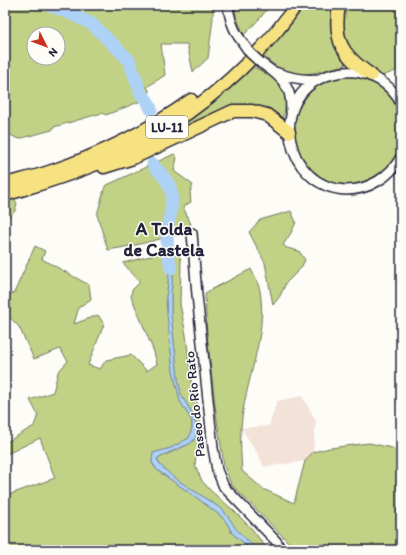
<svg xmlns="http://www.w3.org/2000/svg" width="406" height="555" viewBox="0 0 406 555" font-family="Itim,sans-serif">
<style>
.built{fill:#f3e2d8}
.green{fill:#c1d186;stroke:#727a60;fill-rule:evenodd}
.water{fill:#aed1f6;stroke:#768bab}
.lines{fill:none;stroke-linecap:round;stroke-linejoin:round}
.river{stroke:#aed1f6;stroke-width:13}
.tertiary-casing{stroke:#22223b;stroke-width:12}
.trunk-casing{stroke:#22223b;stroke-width:15}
.tertiary{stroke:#fdfcf7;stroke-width:9}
.trunk{stroke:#f7e281;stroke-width:12}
.tertiary-bridge-casing{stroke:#22223b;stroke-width:12;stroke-linecap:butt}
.tertiary-bridge{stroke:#fdfcf7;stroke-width:9}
.labels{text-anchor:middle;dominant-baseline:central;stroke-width:3;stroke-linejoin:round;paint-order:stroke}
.shield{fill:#fdfcf7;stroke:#646373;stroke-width:1}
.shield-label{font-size:13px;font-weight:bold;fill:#22223b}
.street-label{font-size:14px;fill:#22223b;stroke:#fdfcf7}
.district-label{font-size:18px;font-weight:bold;fill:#22223b;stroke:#fdfcf7}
</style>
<rect width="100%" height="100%" fill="#fdfcf7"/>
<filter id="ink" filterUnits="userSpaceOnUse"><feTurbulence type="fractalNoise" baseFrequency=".025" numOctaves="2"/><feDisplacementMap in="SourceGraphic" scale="8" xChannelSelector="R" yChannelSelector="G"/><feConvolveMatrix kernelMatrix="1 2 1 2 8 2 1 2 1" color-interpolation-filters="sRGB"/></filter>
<g filter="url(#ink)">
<path class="built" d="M302,396L316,421L313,452L305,461L264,467L259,456L241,428L269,426L277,401Z"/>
<path class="green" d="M5,5H213V18L208,58L193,72L187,44H161L165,75L147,87L149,90V97L141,101L106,115L102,113L54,127L52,130L18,139L5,132ZM34,34H58V58H34Z
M235,5H270L261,17L244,35L236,17Z
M306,5H335L333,33L346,65C325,69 303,80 282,70C275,66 268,60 262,55L285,32Z
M345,5H401V69L382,76C363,66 343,50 342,27C342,20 344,12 345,5Z
M250,65C258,70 268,73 275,79C287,89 288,106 282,119C272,113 260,105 248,104C236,102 160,140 144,147Z
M294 131a54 54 0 1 1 108 0a54 54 0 1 1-108 0Z
M174,154L177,158L174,171L193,185L190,192L191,202L183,207L191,224L176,235L136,245L108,250L97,215L105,186Z
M14,199L17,203L15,211L9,217L5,216V200Z
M291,211L296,222L291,233L283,245L287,248L299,251L305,260L301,268L286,283L280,296L273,305L265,263L249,232L260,220Z
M35,246L45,251L42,259L89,285L91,299L79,307L74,324L98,315L104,324L88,365L100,369L106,360L131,355L147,371L157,364L154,352L131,296L132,290L140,282L123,263L166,252L169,276L166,298L173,370L180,401L192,421V428L189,438L171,448L153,453L152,463L157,470L193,495L221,516L227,523L232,533L252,550H5V496L55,478L40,438L5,455V443L34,426L38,415L30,400L53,392L58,372L68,361L60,349L34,359L19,327L5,312V296L14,293Z
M177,249L181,260L180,304L186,335L192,388L198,405L201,430V446L196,455L195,465L202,481L211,491L232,509L252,529L268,550H257L235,529L231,521L223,510L173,477L160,465L157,459L191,443L196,437V426L192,413L181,395L178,379L171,314V293L174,266L169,252Z
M251,269C254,276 259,284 260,291C268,338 244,382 241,428C240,442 241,457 242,471L263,489L294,503L305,461L313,452L330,448L369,443L401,450V550H296L231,484L224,466L216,413L207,334L205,293Z"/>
<path class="water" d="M166,252H169L174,266L171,293V314L178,379L181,395L192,413L196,426V437L191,443L159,457L157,459L160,465L173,477L223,510L231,521L236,529L257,550H252L232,533L227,523L221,516L193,495L157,470L152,462L153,453L171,448L189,438L192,428V421L180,401L173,370L167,314L166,298L169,276Z"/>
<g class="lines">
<path class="river" d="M49,5L67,12L92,24L129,60L141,94L147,100L151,109
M153,164C157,170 164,176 168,183C177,199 168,218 167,235C167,246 168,257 171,268"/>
<defs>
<path id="tertiary" d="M228,5C229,17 232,26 238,36
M261,63C271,70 283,78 288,90C291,96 291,105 291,112
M275,72C290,78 303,81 319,79
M401,103C392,87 379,77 361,73C349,70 338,72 326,76C267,98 284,187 346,190C369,190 390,177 401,157
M192,233L197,295L213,448L217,470L224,487L276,541L281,550"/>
<path id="trunk" d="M339,5C333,41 342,55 371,75
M104,167L133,158L233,111H252L267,115L289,132
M5,184C20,180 35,177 49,172C99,155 148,131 191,100
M5,195C40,184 75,174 108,159C171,130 229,87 274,34C282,25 289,15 296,5"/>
</defs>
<use href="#tertiary" class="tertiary-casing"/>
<use href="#trunk" class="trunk-casing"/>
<use href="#tertiary" class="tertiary"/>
<use href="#trunk" class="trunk"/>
<defs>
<path id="tertiary-bridge" d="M238,36L250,53L261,63"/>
</defs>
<use href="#tertiary-bridge" class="tertiary-bridge-casing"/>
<use href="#tertiary-bridge" class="tertiary-bridge"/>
</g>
</g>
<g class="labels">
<rect class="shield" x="146" y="116" width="42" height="22" rx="3"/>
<g class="shield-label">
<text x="167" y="127">LU-11</text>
</g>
<g class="street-label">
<text transform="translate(195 404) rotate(-96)">Paseo do Río Rato</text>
</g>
<g class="district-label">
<text x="164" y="229">A Tolda<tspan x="164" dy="21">de Castela</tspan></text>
</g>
</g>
<rect width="406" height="555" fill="none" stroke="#fdfcf7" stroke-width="20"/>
<rect x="10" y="10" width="386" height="535" fill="none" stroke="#22223b" stroke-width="1.5" filter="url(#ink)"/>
<g transform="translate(46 46) rotate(132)"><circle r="19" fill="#fdfcf7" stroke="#a5a5ac"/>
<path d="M0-3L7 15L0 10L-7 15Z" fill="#c8321e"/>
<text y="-6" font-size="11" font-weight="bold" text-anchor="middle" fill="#22223b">N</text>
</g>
</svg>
